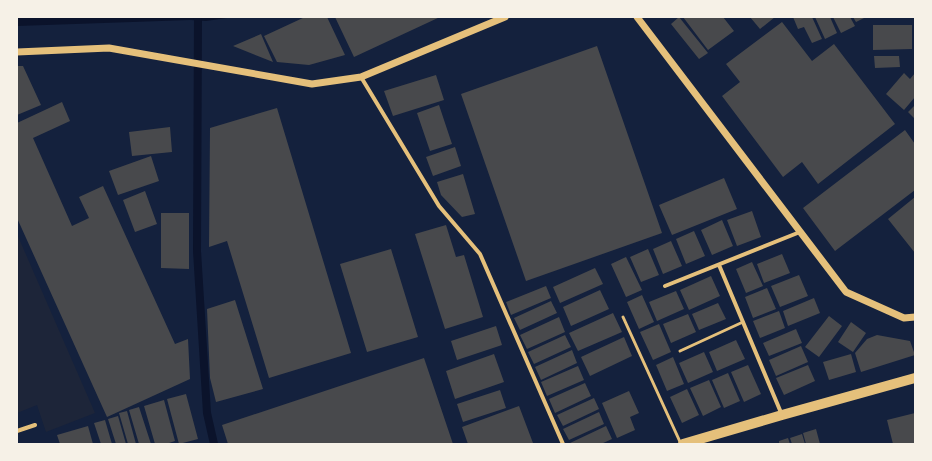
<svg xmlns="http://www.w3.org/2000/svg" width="932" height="461" viewBox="0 0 932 461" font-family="Manrope,sans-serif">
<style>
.green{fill:#1d2539}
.water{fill:#0b132b}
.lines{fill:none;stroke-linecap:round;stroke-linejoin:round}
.stream{stroke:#0b132b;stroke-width:8}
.building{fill:#48494c}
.service{stroke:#e5c07b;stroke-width:3}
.minor{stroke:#e5c07b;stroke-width:4}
.tertiary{stroke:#e5c07b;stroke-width:7}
.primary{stroke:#e5c07b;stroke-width:10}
</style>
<rect width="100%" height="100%" fill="#14213d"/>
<path class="green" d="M17,234L95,413L46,432L37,405L17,413Z"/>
<path class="water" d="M17,17H234L206,21L190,20L17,26Z"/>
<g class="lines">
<path class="stream" d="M198,17L197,251L207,413L214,444"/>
</g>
<path class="building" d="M305,17H327L345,55L309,65L277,62L264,36Z
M335,17H440L354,57Z
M679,17L708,53L699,59L671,24Z
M683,17H723L734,31L708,50Z
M750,17H775L760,29Z
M793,17H812L822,39L812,43L804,27L798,29Z
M815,17H830L837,33L825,39Z
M833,17H850L855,26L841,33Z
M853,17H866L856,22Z
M782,22L812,61L834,44L895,124L818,184L802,162L783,177L722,96L740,82L726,64Z
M873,25H912V49L873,50Z
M261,34L273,62L233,46Z
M597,46L662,233L526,281L461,94Z
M874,56H899L900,67L875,68Z
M17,66H23L41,105L17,115Z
M904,73L910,79L915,73V97L904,110L886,94Z
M436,75L444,100L393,116L384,91Z
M62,102L70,121L33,138L72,226L89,218L79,197L103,186L175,344L188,339L190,379L107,417L17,218V123Z
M439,105L452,144L430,151L417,113Z
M915,105V119L908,112Z
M277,108L351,353L269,378L227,241L209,247L210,128Z
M170,127L172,152L132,156L129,132Z
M905,130L915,144V190L835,251L803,208Z
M455,147L461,166L433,176L426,157Z
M151,156L159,181L118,195L109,171Z
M463,174L475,214L462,217L441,195L437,182Z
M724,178L737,209L672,235L659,205Z
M145,191L157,224L135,232L123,200Z
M915,197V253L888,219Z
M752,211L761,237L737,246L727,220Z
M161,213H189V269L161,268Z
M722,220L733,246L712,255L701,230Z
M446,225L456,257L464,255L483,317L445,329L415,234Z
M694,231L705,256L686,264L676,239Z
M671,241L682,266L663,274L653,249Z
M391,249L418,337L367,352L340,264Z
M648,249L659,275L641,282L630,257Z
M782,254L790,273L764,283L757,264Z
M626,257L642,290L626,297L611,264Z
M752,262L763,286L746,293L736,269Z
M595,268L603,284L560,303L553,287Z
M799,275L808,296L780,307L771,286Z
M711,276L720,296L689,310L680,290Z
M546,286L551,298L511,315L506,302Z
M767,288L776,309L753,318L745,297Z
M600,290L609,309L571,326L563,307Z
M676,291L684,309L657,321L649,302Z
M642,295L654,322L639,329L627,302Z
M814,298L820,313L788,326L783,311Z
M235,300L263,389L216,402L210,378L207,309Z
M551,301L557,313L520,330L514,318Z
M718,303L726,319L699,330L692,314Z
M779,311L785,328L760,338L753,321Z
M613,313L622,332L578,351L569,333Z
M688,314L696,332L671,343L663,324Z
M829,316L842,326L819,357L805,347Z
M559,317L565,332L527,349L520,335Z
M851,322L866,333L853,352L838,342Z
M659,324L671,352L653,360L640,332Z
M496,326L502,345L457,360L451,341Z
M796,329L802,343L769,356L763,343Z
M565,335L571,347L534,364L528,352Z
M877,335L910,341L915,355L861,372L855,353L867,339Z
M624,337L632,356L590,376L581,357Z
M736,340L745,359L717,371L709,352Z
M801,346L808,362L776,376L769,360Z
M572,350L577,363L541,380L535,367Z
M704,352L713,372L688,383L679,363Z
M494,354L504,382L455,399L446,371Z
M851,354L856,372L829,380L823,362Z
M673,357L684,384L667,391L656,365Z
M424,358L453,444H228L222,425Z
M748,365L761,394L744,402L731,372Z
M808,365L815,381L784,395L776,378Z
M578,366L584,380L547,396L541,382Z
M728,373L740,401L724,408L712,380Z
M709,380L721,407L703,416L690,388Z
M585,383L591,396L555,413L549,399Z
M687,389L699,415L682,423L670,397Z
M500,390L506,408L463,422L457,404Z
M629,391L639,413L630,417L635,430L617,438L602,403Z
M186,394L198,439L179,444L167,399Z
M594,398L599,409L563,426L557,415Z
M164,400L175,441L166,444H155L144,406Z
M519,406L533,443L530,444H468L462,427Z
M139,407L151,444H139L129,410Z
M127,411L136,444H128L119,413Z
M599,412L604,424L569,440L563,429Z
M915,413V444H893L887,420Z
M118,416L126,444H116L108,419Z
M105,420L112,444H101L94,423Z
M88,426L93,444H60L57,435Z
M606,426L612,439L601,444H571L570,443Z
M816,429L820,444H806L803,433Z
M802,434L805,444H792L790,438Z
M788,438L790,444H779V441Z"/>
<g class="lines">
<path class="service" d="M623,317L681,444
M680,351L743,322"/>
<path class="minor" d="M361,77L439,206L480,254L563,444
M719,265L782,415
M665,286L800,232
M17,431L35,425"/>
<path class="tertiary" d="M637,17L846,292L904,318L915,317
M17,52L109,48L312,84L361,77L505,17"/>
<path class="primary" d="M683,444L782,415L915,378"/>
</g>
<rect width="932" height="461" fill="none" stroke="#f6f1e7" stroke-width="36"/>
</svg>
